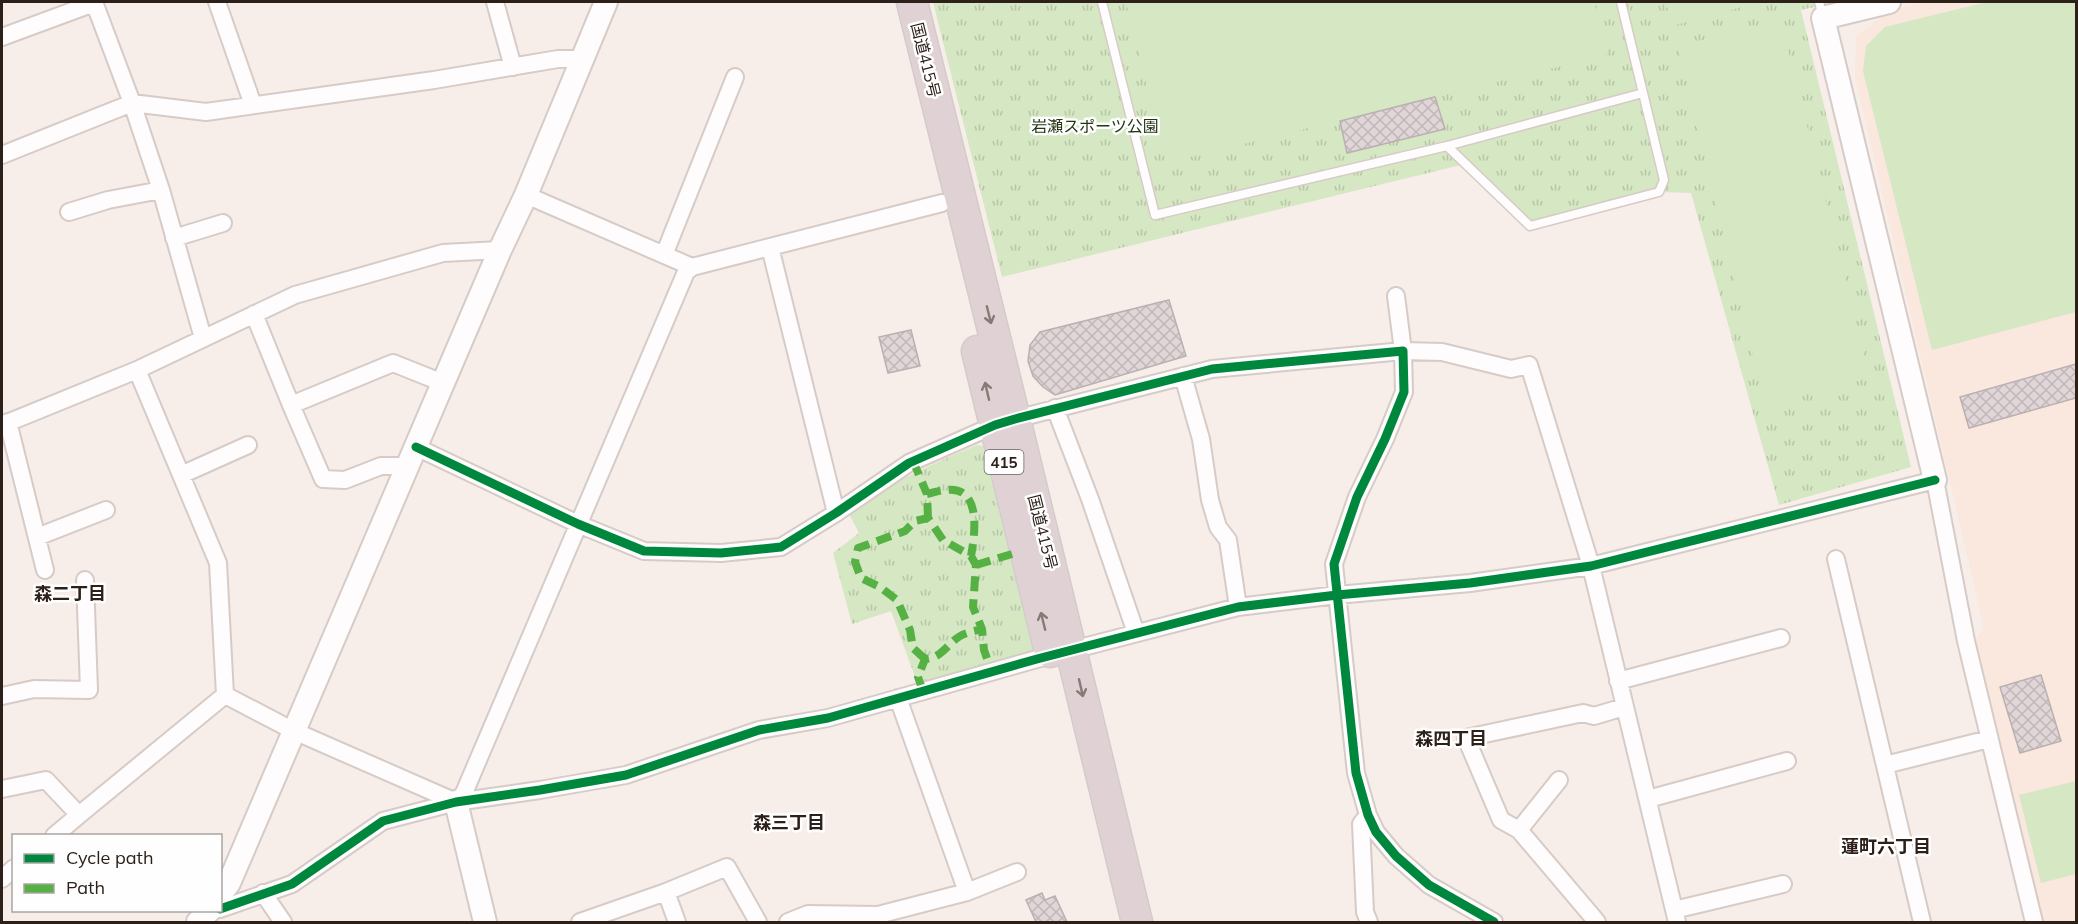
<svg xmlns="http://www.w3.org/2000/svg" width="2078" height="924" viewBox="0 0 2078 924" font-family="Mulish,'Noto Sans JP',sans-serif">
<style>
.built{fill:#fae7dd}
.park{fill:url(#park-tufts)}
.garden{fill:#d5e7c3}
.building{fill:url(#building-cross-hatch);stroke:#bbb0b1;stroke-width:1.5}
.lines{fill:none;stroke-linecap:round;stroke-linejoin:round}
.lane-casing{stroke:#d6cbc6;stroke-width:11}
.street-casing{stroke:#d6cbc6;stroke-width:20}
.secondary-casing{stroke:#d6cbc6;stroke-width:26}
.highway-casing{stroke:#d2ccca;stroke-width:33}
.lane{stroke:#fefcfc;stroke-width:8}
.street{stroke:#fefcfc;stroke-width:16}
.secondary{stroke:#fefcfc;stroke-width:22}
.highway{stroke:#e0d2d4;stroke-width:30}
.quiet{stroke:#56b145;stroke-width:8;stroke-dasharray:15 8;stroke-linecap:butt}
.cycleway-casing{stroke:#fefefe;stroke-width:13}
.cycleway{stroke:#00873e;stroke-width:9}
.oneway{stroke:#867976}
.labels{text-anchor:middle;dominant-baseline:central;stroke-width:5;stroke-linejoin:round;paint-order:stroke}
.shield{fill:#fefefe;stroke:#6c635e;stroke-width:1.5}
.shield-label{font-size:15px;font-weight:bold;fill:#2d2019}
.street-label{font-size:16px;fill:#2d2019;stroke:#fefefe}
.park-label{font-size:16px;fill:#223614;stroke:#fefefe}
.neighbourhood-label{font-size:18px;font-weight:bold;fill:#2d2019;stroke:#fefefe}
</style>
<defs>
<pattern id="park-tufts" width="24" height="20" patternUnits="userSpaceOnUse" patternTransform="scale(1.5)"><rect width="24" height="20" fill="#d5e7c3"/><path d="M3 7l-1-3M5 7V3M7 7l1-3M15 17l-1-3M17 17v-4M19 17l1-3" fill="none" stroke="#b7c6a7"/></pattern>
<pattern id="building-cross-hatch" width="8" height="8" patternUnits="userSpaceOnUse" patternTransform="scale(1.5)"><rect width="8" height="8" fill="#e1d6d7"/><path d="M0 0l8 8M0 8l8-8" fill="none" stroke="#c1b7b8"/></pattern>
</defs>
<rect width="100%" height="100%" fill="#f7eeea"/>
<path class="built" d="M1929,2H2076V922H2043L1975,640L1984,628L1855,77L1856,37L1888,11Z"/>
<path class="park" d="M933,2H1836L1801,10L1911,467L1779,505L1691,193L1659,192L1530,226L1465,164L1002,277Z
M977,445L983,446L1033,651L1026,657L918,685L891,611L852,624L833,553L859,533L849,514C887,483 933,464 977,445Z"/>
<path class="garden" d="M1126,2H1594L1607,55L1166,163Z
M1666,2H1760L1672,26Z
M1987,2H2076V312L1932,350L1863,71L1866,46L1885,27Z
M1781,21L1870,378L1765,404L1678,46Z
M2076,781V874L2041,883L2019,795Z"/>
<path class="building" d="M1435,97L1445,129L1347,153L1340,121Z
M1169,300L1186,356L1055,395L1043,387L1033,376L1028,361L1030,345L1040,332Z
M911,330L920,366L888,373L879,337Z
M2076,364V398L1969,428L1960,397Z
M2041,675L2061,741L2020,753L2000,687Z
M1042,893L1045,900L1055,896L1067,922H1036L1026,900Z"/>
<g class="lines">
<defs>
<path id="lane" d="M1102,2L1155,215L1447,146L1530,226L1659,192L1664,180L1621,2
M1819,2L1823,17
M1447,146L1643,93"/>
<path id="street" d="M94,2L132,103L161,190L203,338
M217,2L253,105
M495,2L513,67
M2,37L94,3
M2,155L132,103L206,112L434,80L558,59H582
M526,195L692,267
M69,212L108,200L161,190
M174,238L223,223
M770,247L836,513
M664,255L735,77
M1396,296L1403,351L1442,352L1511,369L1529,365L1591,566L1677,922
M254,314L291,405
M137,370L218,563L225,695L294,731L456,802
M1183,376L1201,439L1210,500L1218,527L1228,540L1238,607
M1055,408L1090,499L1136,633
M8,422L45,570
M2,425L137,370L295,295L443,253L500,250
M416,447L578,524L644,551L721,553L781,547L836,513L909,463L995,425L1015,419L1212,369L1403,351L1404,392L1385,439L1357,497L1334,564L1356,773L1368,815L1376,832L1396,856L1429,885L1494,922
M407,466H381L345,480L323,479L291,405L393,363L443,383
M181,475L248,445
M37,537L106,510
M1836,559L1922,922
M1618,681L1781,638
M2,696L34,689L89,690L85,580
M898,698L967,892
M1885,765L1989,739
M1559,780L1519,830L1501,820L1466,738L1583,713L1594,716L1624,707
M2,789L46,780L79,815L54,836
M1648,799L1787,761
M456,802L464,793L686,272L692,267L942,203
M79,815L225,695
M1368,815L1361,824L1365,912L1369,922
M1519,830L1597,922
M2,879L14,868
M666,892L727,867L758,922
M263,893L283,922
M220,909L292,884L383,821L456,802L540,790L626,775L759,730L828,718L1037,659L1238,607L1337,595L1470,583L1591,566L1935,480L1966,641L2034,922
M1674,910L1783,884
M580,922L666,892L677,922
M788,922L808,914L878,915L967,892L1017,872"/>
<path id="secondary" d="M1889,2L1823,18L1935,480
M456,802L485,922
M220,895L229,883L500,250L526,195L606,2
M198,922L210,910"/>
<path id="highway" d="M912,2L1015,419L1137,922
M977,351L1050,652"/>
</defs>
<use href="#lane" class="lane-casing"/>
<use href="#street" class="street-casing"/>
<use href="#secondary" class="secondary-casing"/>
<use href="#highway" class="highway-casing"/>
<use href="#lane" class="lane"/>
<use href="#street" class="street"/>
<use href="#secondary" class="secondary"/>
<use href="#highway" class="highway"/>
<path class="quiet" d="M913,461L927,494
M928,518L927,494C933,493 940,490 946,490C982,485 975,535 971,556
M976,565L1012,554
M925,659L913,648L910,630L897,600L880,587L861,578L855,562L858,548L905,531L915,521L928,518L943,540L971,556L976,565L973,607L982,629
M923,691L918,677L925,659C943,658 948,642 962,635C968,632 975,631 982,629L984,650L992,672"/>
<defs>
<path id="cycleway" d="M416,447L578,524L644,551L721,553L781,547L836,513L909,463L995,425L1015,419L1212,369L1403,351L1404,392L1385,439L1357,497L1334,564L1356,773L1368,815L1376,832L1396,856L1429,885L1494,922
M220,909L292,884L383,821L456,802L540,790L626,775L759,730L828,718L1037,659L1238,607L1337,595L1470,583L1591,566L1935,480"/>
</defs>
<use href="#cycleway" class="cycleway-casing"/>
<use href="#cycleway" class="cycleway"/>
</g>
<defs><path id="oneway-shaft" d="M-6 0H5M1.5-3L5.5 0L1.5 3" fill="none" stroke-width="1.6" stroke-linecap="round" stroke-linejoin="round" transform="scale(1.5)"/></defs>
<g class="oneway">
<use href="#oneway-shaft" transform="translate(989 315) rotate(76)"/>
<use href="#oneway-shaft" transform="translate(987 391) rotate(-103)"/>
<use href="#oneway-shaft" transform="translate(1043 621) rotate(-104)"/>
<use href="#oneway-shaft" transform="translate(1081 688) rotate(77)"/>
</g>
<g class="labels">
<rect class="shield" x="984.5" y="450" width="39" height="24" rx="4.5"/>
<g class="shield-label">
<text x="1004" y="462">415</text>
</g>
<g class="street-label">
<text transform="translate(926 60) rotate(76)">国道415号</text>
<text transform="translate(1043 532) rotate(76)">国道415号</text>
</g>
<g class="park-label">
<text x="1095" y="126">岩瀬スポーツ公園</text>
</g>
<g class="neighbourhood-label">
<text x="70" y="593">森二丁目</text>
<text x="1451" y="738">森四丁目</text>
<text x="789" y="822">森三丁目</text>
<text x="1886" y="846">蓮町六丁目</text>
</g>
</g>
<rect width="2078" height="924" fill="none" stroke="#2d2019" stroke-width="6"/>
<rect x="12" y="834" width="210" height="78" fill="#fefefe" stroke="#aaa5a2" stroke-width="1.5"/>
<rect x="24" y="854" width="30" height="9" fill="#00873e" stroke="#aaa5a2" stroke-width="1.5"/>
<text x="66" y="864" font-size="18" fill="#2d2019">Cycle path</text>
<rect x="24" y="884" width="30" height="9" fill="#56b145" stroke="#aaa5a2" stroke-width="1.5"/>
<text x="66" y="894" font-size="18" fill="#2d2019">Path</text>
</svg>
